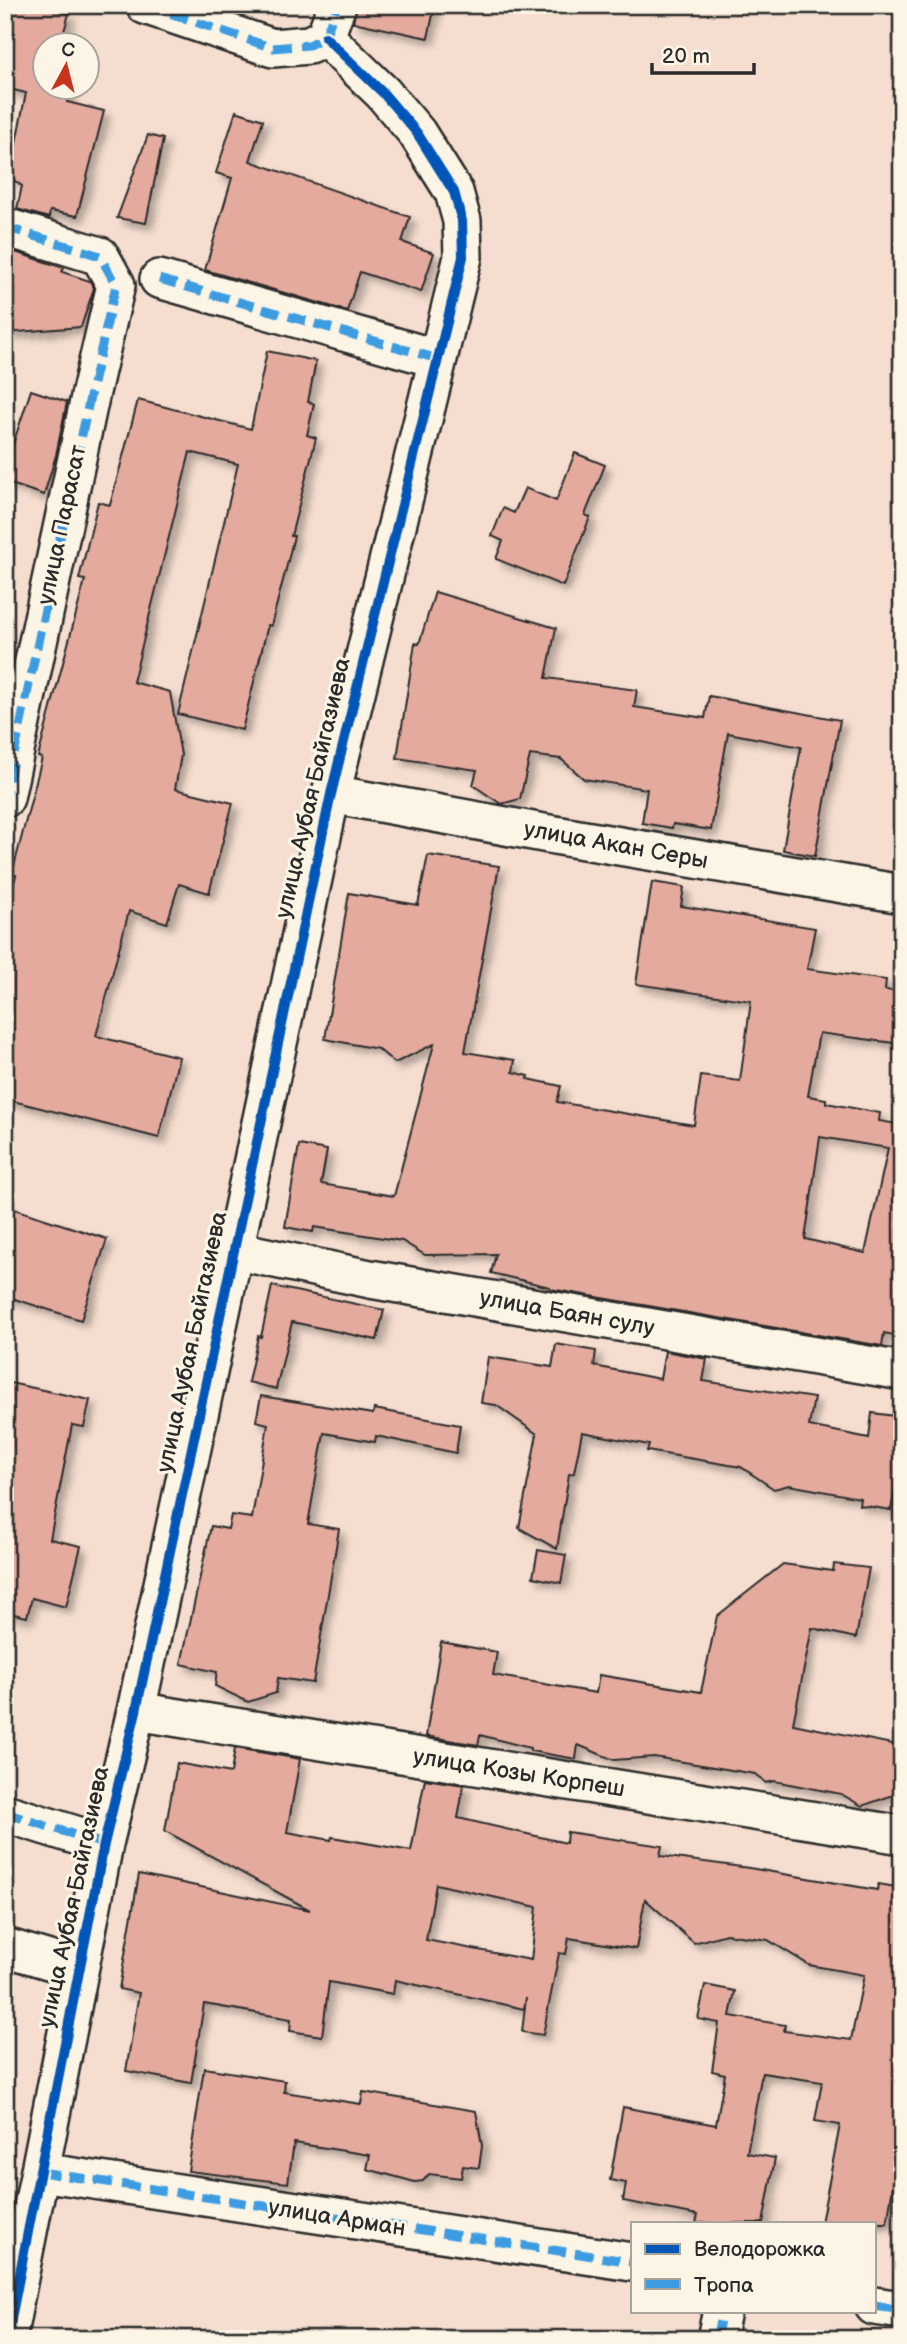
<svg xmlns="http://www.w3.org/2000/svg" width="907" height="2344" viewBox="0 0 907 2344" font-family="'Balsamiq Sans',sans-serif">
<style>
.building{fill:#e4aa9e;stroke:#2b2b2b;stroke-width:2;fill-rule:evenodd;filter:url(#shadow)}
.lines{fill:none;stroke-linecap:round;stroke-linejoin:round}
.minor-casing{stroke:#2b2b2b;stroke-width:42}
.minor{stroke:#fcf5e5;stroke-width:37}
.quiet{stroke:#3d9ce1;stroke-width:9;stroke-dasharray:18 9;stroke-linecap:butt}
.cycleway-casing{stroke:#fcf5e5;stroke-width:15}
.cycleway{stroke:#0057b8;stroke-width:10}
.labels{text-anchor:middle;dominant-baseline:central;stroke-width:6;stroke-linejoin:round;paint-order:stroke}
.street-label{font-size:23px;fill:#2b2b2b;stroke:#fcf5e5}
</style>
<defs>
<filter id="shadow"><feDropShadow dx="6" dy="6" stdDeviation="3.5" flood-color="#0004"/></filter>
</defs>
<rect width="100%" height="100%" fill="#f5ded0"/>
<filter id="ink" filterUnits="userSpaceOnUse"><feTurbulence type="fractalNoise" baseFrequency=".0143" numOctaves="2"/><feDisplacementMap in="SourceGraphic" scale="14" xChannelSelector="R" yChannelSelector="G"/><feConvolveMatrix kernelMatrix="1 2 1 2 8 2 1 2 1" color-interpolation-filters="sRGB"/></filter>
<g filter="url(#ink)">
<path class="building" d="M5,5H36L69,14L62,38L85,44L46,46V88H71L67,102L104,111L77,216L50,211L49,218L17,209L22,186L9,177L26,93L5,88Z
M357,5H435L428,38L353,22Z
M236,111L263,120L250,161L410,217L402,242L434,253L421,292L360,272L347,311L205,270L232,178L216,173Z
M148,135L163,139L146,223L117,218Z
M9,250L64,268L62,272L90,281L94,288L81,327L5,333V267Z
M267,351L316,361L308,402L314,404L307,435L316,438L291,536H294L286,569L271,626L268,625L242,730L178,714L238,464L190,452L133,682L170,692L181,755L175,789L233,803L209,893L179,884L167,923L129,911L96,1036L179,1057L159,1138L5,1099V919L16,875L12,874L42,758L38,757L85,580L79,579L98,502L110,505L138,400L251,429Z
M31,390L67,402L56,455L44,495L5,482V468Z
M575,453L605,465L585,515L590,517L563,586L496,559L503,541L492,536L503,508L514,513L525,488L556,501Z
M435,592L556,628L546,678L637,690L634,707L705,718L709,696L840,720L815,856L783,850L801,747L728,733L711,830L673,824L672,828L642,823L647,789L584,779L561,759L530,755L520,799L501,804L473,785L477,770L397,758L415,643L419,644Z
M428,855L499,866L465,1052L515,1060L513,1072L529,1076L528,1079L561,1086L557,1102L694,1125L701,1076L740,1081L751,1001L636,984L652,882L684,887L681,906L815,928L807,969L886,980L885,990L900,992L897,1013H902V1044L819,1033L808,1096L826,1099V1103L880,1113L879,1121L898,1124L896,1141H902V1337L884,1333L882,1346L550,1289V1287L491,1273L496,1254L425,1255L402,1241L314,1227L313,1232L285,1227L299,1145L327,1150L321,1184L394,1196L434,1044L395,1063L378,1049L325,1039L349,893L418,905ZM820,1137L888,1148L865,1253L805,1239Z
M5,1206L107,1239L81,1320L5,1296Z
M272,1286L384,1310L377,1340L292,1322L276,1389L248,1382L258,1336L261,1337Z
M556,1344L596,1351L594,1366L660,1379L665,1351L707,1359L703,1381L814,1398L809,1426L869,1438L872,1413L902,1417V1453L891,1510L859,1505L860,1498L789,1485L774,1489L741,1467L647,1451L649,1445L582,1432L574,1473L569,1474L557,1549L519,1528L537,1434L496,1405L481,1403L488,1357L552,1367Z
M10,1383L90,1400L84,1427L72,1425L50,1539L81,1546L66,1607L32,1598L27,1617L5,1612V1404Z
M261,1396L373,1414L374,1409L460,1425L456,1453L376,1436L375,1442L324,1433L308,1524L339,1529L313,1683L278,1678L276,1693L248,1702L215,1686L217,1672L181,1664L211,1526L228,1529L231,1515L252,1518L268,1424L256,1421Z
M538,1550L566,1555L561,1583L533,1577Z
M783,1564L833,1571L834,1564L869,1568L856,1638L812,1628L793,1724L902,1746V1792L862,1806L841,1794L774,1781L766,1783L755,1774L654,1757L614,1760L578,1745L576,1759L530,1751V1748L480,1735L478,1745L426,1736L441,1642L497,1652L493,1675L596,1693L599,1675L701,1692L717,1616Z
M235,1748L300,1759L287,1832L331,1840L332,1837L411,1851L425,1779L464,1785L458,1818L566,1843L567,1832L662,1846L660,1856L749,1868L877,1890L878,1884L902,1888V2132L887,2223H821L840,2125L815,2121L822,2082L762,2073L747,2153L775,2158L763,2223H696L698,2215L623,2201L626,2183L610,2180L623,2107L716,2125L725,2074L712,2071L719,2023L698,2019L705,1985L735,1991L730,2016L785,2025L784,2031L851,2040L864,1975L809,1965L768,1940L726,1934L694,1943L645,1899L636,1949L569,1938L566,1954L559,1953L543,2035L522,2032L526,1998L524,2009L395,1980L393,1994L329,1982L322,2036L290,2031L291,2019L204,2004L191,2083L126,2071L139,1993L119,1989L139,1874L310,1910L165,1831L177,1763L231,1773ZM436,1884L537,1907L531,1960L426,1940Z
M204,2068L285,2081L284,2092L361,2104L363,2092L476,2111L482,2146L479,2168L463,2166L461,2178L429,2174L423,2181L415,2182L367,2169L370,2155L294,2143L288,2183L188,2171Z"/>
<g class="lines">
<defs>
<path id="minor" d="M145,5L273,48L309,45L325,37L337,5
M5,227L100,256L116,285L91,392L5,798
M159,279L438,359
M331,794L549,834L902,894
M233,1250L370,1279L902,1371
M136,1711L902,1835
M5,1813L104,1844
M5,1947L79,1969
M41,2172L632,2262
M874,2306L902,2310
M7,2339L104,1844L136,1711L331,794L463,257L462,221L454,192L417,133L383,93L325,37
M716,2339L722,2311"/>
</defs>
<use href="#minor" class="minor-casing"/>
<use href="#minor" class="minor"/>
<path class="quiet" d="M145,5L273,48L309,45L325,37L337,5
M5,227L100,256L116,285L91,392L5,798
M159,279L438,359L439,352
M5,1813L104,1844
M41,2172L632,2262
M874,2306L902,2310
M716,2339L722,2311"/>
<defs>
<path id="cycleway" d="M7,2339L104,1844L136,1711L331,794L463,257L462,221L454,192L417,133L383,93L325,37"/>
</defs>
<use href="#cycleway" class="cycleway-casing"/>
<use href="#cycleway" class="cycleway"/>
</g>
</g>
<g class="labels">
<g class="street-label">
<text transform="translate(62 525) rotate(-78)">улица Парасат</text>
<text transform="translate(313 788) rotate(-77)">улица Аубая Байгазиева</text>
<text transform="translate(616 845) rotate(10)">улица Акан Серы</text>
<text transform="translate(567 1313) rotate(10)">улица Баян сулу</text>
<text transform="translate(192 1342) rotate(-78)">улица Аубая Байгазиева</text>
<text transform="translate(519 1773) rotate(9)">улица Козы Корпеш</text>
<text transform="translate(74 1897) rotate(-78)">улица Аубая Байгазиева</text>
<text transform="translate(337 2218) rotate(9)">улица Арман</text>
</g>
</g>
<rect width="907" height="2344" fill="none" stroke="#fcf5e5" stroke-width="28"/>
<rect x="14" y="14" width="879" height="2316" fill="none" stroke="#2b2b2b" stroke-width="2.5" filter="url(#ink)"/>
<rect x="631" y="2222" width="245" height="91" fill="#fcf5e5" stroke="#a8a49b" stroke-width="2"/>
<rect x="645" y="2244" width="35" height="10" fill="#0057b8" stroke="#a8a49b" stroke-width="2"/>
<text x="694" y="2256" font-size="21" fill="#2b2b2b">Велодорожка</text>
<rect x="645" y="2279" width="35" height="10" fill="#3d9ce1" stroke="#a8a49b" stroke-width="2"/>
<text x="694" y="2292" font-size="21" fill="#2b2b2b">Тропа</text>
<g transform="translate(66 66) rotate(7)"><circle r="33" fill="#fcf5e5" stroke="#a8a49b" stroke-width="2"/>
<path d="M0-5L12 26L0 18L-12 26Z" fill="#c8321e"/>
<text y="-10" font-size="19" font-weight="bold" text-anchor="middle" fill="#2b2b2b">С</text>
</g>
<path d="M652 63v10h102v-10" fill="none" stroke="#2b2b2b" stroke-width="3.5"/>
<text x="662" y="63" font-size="21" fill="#2b2b2b" stroke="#fcf5e5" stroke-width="5" paint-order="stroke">20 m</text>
</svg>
